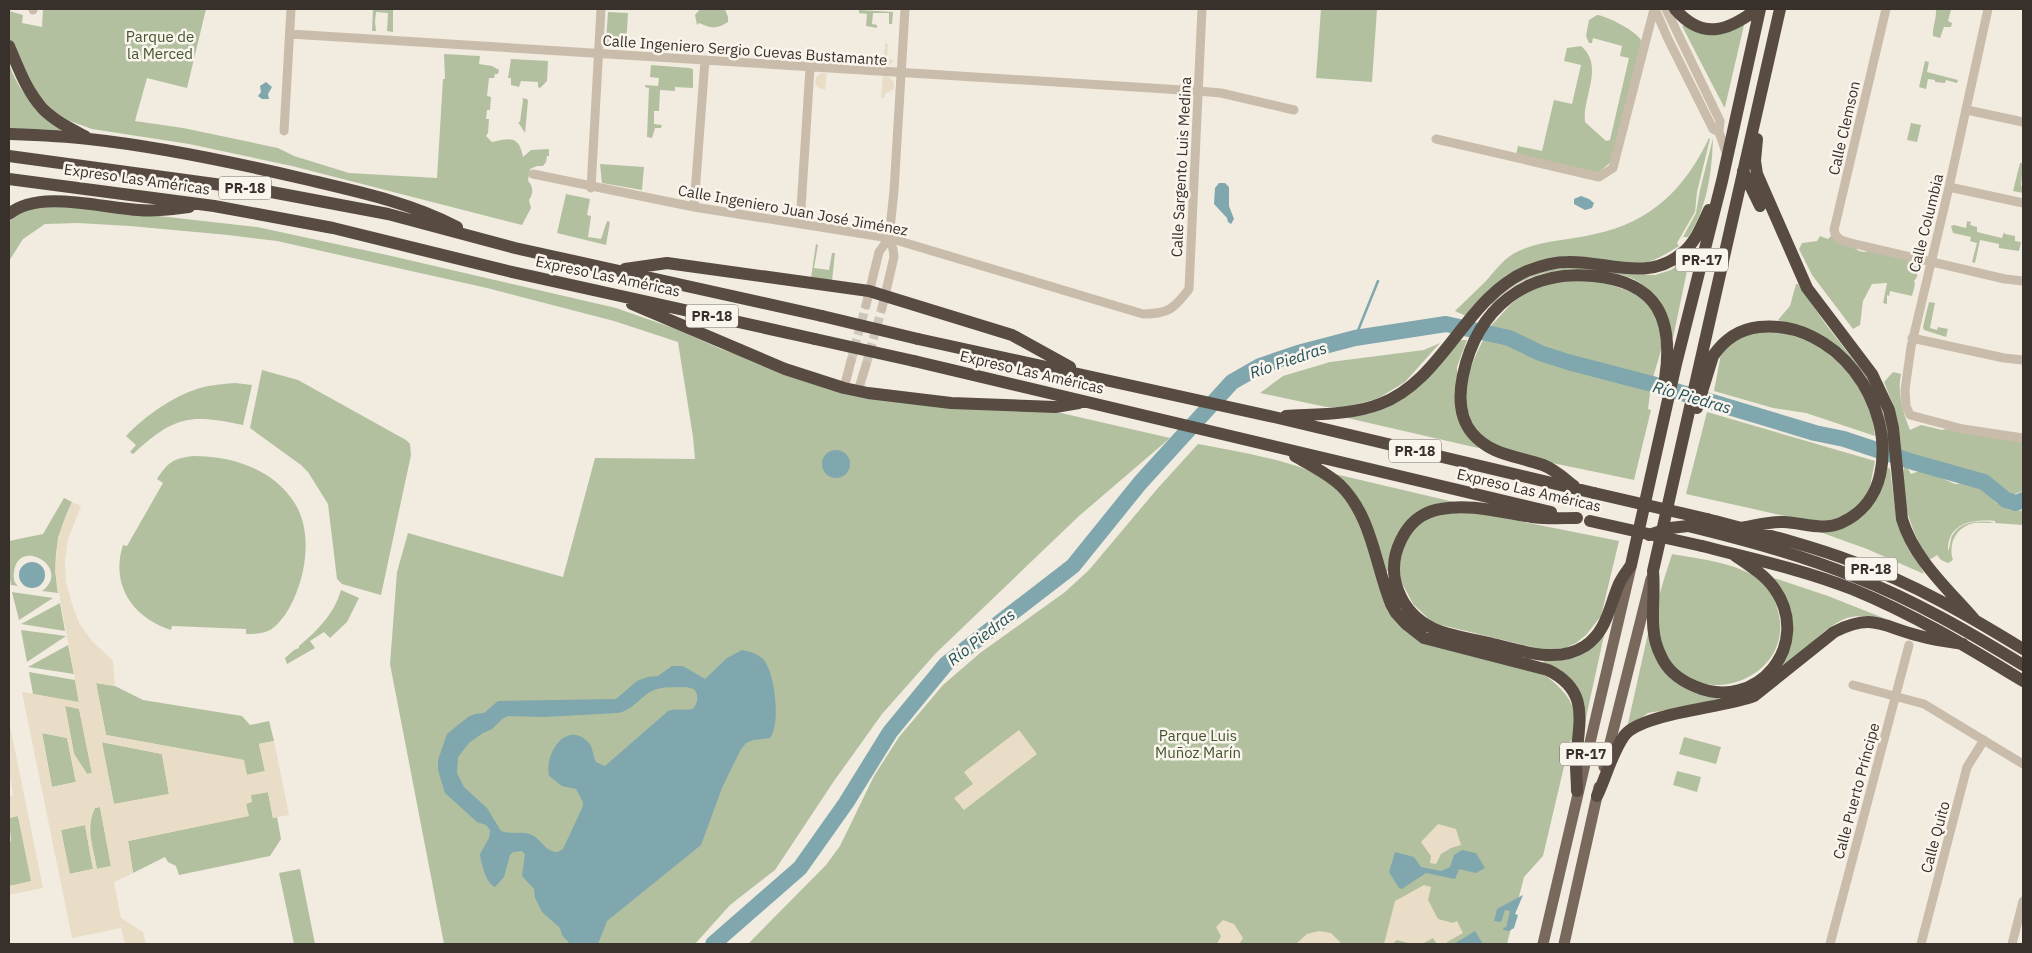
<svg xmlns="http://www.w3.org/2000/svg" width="2032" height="953" viewBox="0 0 2032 953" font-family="'IBM Plex Sans',sans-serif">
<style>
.green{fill:#b2c0a0}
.plaza{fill:#e9ddc7;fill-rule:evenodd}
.water{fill:#7fa7ad;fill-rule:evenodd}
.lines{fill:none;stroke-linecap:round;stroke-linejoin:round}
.stream{stroke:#7fa7ad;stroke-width:2.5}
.river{stroke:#7fa7ad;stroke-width:16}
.minor-tunnel{stroke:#cdc6bb;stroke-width:9;stroke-dasharray:9 4.5;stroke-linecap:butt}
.minor{stroke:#cabcab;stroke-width:9}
.major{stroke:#79685c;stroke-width:11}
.highway{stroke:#584b42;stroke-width:12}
.highway-bridge{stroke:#584b42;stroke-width:12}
.labels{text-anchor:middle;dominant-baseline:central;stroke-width:5;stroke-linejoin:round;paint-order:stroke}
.shield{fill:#f9f4ec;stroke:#726b64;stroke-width:1}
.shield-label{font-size:14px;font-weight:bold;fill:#38302a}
.park-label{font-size:15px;fill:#44552f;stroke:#f9f4ec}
.street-label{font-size:15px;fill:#38302a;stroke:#f9f4ec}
.water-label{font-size:16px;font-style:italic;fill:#214f57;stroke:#f9f4ec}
</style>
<rect width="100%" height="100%" fill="#f2ebdf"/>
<path class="green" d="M43,9H206L187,88L147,78L135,121L183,128L278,148L294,156L349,173L437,178L443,79H445L444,54L480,56L479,64L492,66L499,70L498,74H495L494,78H489L487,96L491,97L490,110H487L486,119H489L488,133L486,136L492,142C510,138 519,135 523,157L531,150L549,149V156H547L546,162L543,166H537L530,169L528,181C534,187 533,194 529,200L531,208L522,225L292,166L189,144L92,129L70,121L55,112L39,96L9,38V11L23,15L22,23L42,27Z
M373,9H393V32L387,31L388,13L376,12L375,22L376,31H372Z
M700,9H725L728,17V22C715,30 711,28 699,23L697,25L695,15Z
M1321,9H1377L1372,82L1316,78Z
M1936,9L1951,10L1948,21L1952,23L1951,27H1944L1940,38L1933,36C1932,27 1937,18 1936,9Z
M859,10L893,12L892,24H889V13H873L872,24L877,25V28L866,26L867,14L859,13Z
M608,12L628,13L626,46L608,45L606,42Z
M1597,15C1607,16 1639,32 1642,42L1611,162L1598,173L1516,155L1518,146L1542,151L1554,100L1572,104L1581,65L1564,61L1567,48L1581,46C1605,66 1582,97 1585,122L1606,141L1610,140L1629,58L1620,56L1622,46L1593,38L1592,43H1589L1586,36L1589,20Z
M1745,21L1725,107H1724L1682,26L1684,25L1697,32Z
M511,59L548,61L547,81L540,88L538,87V82L521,81L519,87L511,85V78H508Z
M1925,61L1929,62L1927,72L1958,80L1957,83L1946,80L1945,83L1935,82V80L1928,79L1926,89L1919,87Z
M9,64C20,95 37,109 61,130V133L9,128Z
M651,65L689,68L693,69V88L675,87V91L660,90L659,111H654V124L662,125L661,128H655L652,138L647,137L649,88L645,87V85L658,86L659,78L650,77Z
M522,98L527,99L528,101L525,133L518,122H520L523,100Z
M1911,123L1921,125L1917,142L1907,140Z
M1709,138L1710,139L1697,192L1695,212L1677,243L1679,246C1666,254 1655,261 1640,264L1524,266L1505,276L1466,316L1455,311C1465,301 1475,292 1485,282C1497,269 1504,257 1521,250C1545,240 1570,240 1595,234C1652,222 1685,188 1709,138Z
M1713,138C1712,172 1707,209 1688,237H1683L1696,213L1700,190Z
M2020,163H2023L2021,186H2023V193L2013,191Z
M600,164L644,167L642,190L602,183Z
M566,194L590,199L587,215L591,216L588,237L601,239L607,221L610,222L606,245L557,233Z
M45,203L257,227L387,255L616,308L676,329L721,349L822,384L1048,410L1170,438L1079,516L936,653L882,714L834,781L775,870L730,905L695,944H444L390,664L397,572L408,533L563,577L595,458L695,459L693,437L678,342L614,321L487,288L277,241L228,235L130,226L78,223L45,224L23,239L9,261V222L20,211Z
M1967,221L1971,222L1970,225L1977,227V232L2002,238L2004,232L2005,234L2015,236V241L2021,242L2019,251L1999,248V244L1980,240L1975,263L1972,262L1977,243L1970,241L1971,237L1953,233L1951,226L1954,225L1966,228Z
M1820,236L1828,239L1831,236H1838L1859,251L1864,252L1872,250L1903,258L1917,265C1916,272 1920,275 1914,281L1915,284L1912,296L1890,291L1889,296L1887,295V304L1883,303L1887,283L1872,284L1863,301L1860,325L1853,329L1812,275L1799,249L1802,243L1817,241Z
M816,244L818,245L814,268L829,270L832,253H835L832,281L811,278Z
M1687,260L1689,261L1673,338C1666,326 1653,293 1643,285C1632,276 1621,275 1608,273C1565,266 1522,270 1492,305L1490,303L1513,284L1540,272L1577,266L1633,274L1655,275L1671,270Z
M1564,279L1601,281L1642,296L1652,309L1660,324L1662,347L1652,381L1562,358L1542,352L1517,339L1491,331L1489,328L1511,304L1526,292Z
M1796,284H1798L1827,326L1871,382L1885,417L1890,446H1887L1869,385L1798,326L1778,320L1790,306Z
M1929,302L1935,303L1930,328L1937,330L1938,327L1948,329L1946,337L1924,330L1923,327Z
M1776,330L1817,344L1850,373L1871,409L1875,436L1806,413L1773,408L1714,391L1721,354L1734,341L1748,333Z
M1490,336L1509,341L1550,358L1651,386L1648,409L1651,410L1634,480C1607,474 1580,469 1552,463C1533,459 1510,456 1494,445C1453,419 1464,373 1485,337Z
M1461,340H1467L1457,367V400L1478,448L1343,417L1364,413L1447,354Z
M1440,343L1405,382L1377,399L1344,407H1326L1260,393L1283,376L1330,362L1424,350Z
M262,370L298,380L406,440L410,444L411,455L381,595L342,584L337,579L328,504L308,472L301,465L250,428Z
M1893,372L1901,374C1897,392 1903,413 1910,430L1921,425L1942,430L1946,429L2023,442V491L2012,495L2003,493L1993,483L1958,469L1953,476L1948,474L1934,460L1903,457L1901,455L1892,402L1884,382Z
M235,383L252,385L243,425C189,413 173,417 133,454L130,452L136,445L126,436C145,416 173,396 200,388C211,385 223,384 235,383Z
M1707,412L1875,461L1870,486L1865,499L1853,511L1836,519L1812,522L1686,494Z
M1198,444C1229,450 1298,461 1323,478C1338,488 1350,506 1360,521L1406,632L1545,675C1570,695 1579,707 1573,740L1570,741L1543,856L1524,877L1507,944H748L826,865L840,846L874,776L899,737L943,685L980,653L1065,592L1089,570L1158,488Z
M193,456C231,456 272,468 294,502C315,534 305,585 285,615C280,621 275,628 268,631C261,634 253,634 246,634V629L172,626L171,630C133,618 110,585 123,545L127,546L163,483L157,479C169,461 173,459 193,456Z
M1904,466L1907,467L1911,474L1923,470L1955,484L1965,483L1979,487L1986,491L1996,503L2003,505L2007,509L2023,511V525L1995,523V521C1973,519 1947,523 1948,551C1950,548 1950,541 1952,536C1961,520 1979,521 1994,522C1989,524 1981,522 1974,523C1955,527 1948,545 1953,560L1948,563L1941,560L1937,555L1931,559H1927C1912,530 1899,500 1904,466Z
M1887,467L1890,469L1896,516L1924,574L1867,549L1817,531L1837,528L1883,484Z
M1335,474L1454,502L1415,514L1389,571L1385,572Z
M64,498L72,502C57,534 52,557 58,593L42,591C73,568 18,536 14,572C13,578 14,583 18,586L11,585L9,573V541L43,534Z
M1464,510L1619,541L1601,616L1586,635L1576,643L1565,648L1552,650L1541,649L1433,623L1413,604L1401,581L1399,563L1405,543L1416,527L1428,518Z
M1672,554C1699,559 1732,562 1756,577C1767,584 1775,598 1778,611C1796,676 1702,715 1666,656C1663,651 1662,644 1661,638C1659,632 1656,626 1655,620C1654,607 1668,568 1672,554Z
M1774,578L1828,596L1886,619C1874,618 1860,614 1847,618C1825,625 1790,664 1771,681C1790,635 1805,624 1774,578Z
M341,590L359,598L347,622L330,638L324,632L310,641L315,648L287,664L285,658L294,650L299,648V646C318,630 334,614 341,590Z
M12,592L53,598L19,620Z
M60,603L65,631L21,624Z
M1649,629L1690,691L1704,696L1719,698V701L1648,713L1627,728Z
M21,630L66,636L27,662Z
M1605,631L1585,722L1581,700L1543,663L1544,660Z
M68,645L74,674L28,667Z
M29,672L75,680L79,703L33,694Z
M96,683L115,686L143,700L242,716L250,725L269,721L274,741L259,744L265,771L247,775L243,760L106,735Z
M65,706L79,708L92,773L87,774L74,754Z
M42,733L67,738L76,782L52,787Z
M1684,737L1721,747L1716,764L1679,754Z
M101,742L162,754L169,794L114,804Z
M1677,771L1701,777L1697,792L1673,785Z
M268,792L273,818L277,817L281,839L270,856L179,875L176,866L168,862L165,857L133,873L128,841L248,816L246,804L251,795Z
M100,807L111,866L97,869C93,849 85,827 95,808Z
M18,816L32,882L9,886V842L11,841L9,818Z
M85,825L93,869L69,874L61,830Z
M300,869L315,944H294L279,873Z"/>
<path class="plaza" d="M885,43L888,44L887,59L894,60L891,64L887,65L881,59L874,61L871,58L862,64H855L856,55L884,57Z
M821,73H827L825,90L819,88L815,84L816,77Z
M883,76L889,77L894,82V89L886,93L884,98H881Z
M72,502L81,506L68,539L65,561L66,583L72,604L80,625L93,642L113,661L115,686L96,683L106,735L244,760L247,775L265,771L259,744L274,741L289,815L273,818L268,792L251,795L252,802L246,804L249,816L128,841L133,873L114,882L121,918L143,932L146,944H125L121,928L72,938L22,692L79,702L55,572L58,537ZM65,706L79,709L92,773L87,774L74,754ZM42,733L67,738L76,782L52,787ZM102,742L162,754L169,794L114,804ZM100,807L111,866L97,869L89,830L93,811L95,808ZM85,825L93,869L70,874L61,830Z
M9,721L43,888L9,895V886L31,881L18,816L9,818V796L13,795L9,771Z
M1019,730L1037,754L964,810L954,798L973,784L964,772Z
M1438,824L1456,829L1461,845L1451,848L1441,854L1436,864L1430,863L1431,856L1421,842Z
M1424,885L1431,887L1428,900L1438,919L1453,923L1457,921L1463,933L1447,942L1446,944H1437L1433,938L1422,944H1412L1397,940L1392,944H1384L1395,901Z
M1223,920L1234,924L1243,938L1239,944H1217L1221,936L1216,927Z
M1319,931L1331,933L1342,944H1296L1307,934Z"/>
<path class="water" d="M266,82L272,87L268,94L269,99H262L258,96L261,92L260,86Z
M1219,183H1225L1229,187V206L1234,219L1231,224L1228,222L1227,218L1214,204L1215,188Z
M1581,196L1589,199L1594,203L1592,208L1585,210L1574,204V199Z
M822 464a14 14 0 1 1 28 0a14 14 0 1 1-28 0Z
M19 575a13 13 0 1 1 26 0a13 13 0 1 1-26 0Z
M742,650C749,651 758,654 763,659C775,672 781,724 770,738L753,740L746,743L740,751L722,788L701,845L607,921L598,944H570L562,935L560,928L542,912L535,898L534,889L522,876L525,854L522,851L513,852L510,855L504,877L495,887C486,884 481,863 480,854L489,838L490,830L486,825L477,822L445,793L438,770V760L447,734L468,717L475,714L484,713L498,701L616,699L637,681L648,677L658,676L672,666H683L705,679L727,658ZM686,687L694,689C699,696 698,702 693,709C684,711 677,708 668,711L605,766L596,762C593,756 593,748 589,743C567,719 544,753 549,776L562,786L576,789L583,802V806L563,849L558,852C546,852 543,842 534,836C524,830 512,835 501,831L487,808L464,787L457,773L458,757L469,743L483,733L492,729L502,719L508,716L544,717L618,713C634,710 640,696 654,690C664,686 676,688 686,687Z
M1462,850L1476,853L1485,868L1476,873L1459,869L1455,879L1426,873L1402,889L1399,888L1389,872L1395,852L1414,857L1421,867L1441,871L1450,867L1454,855Z
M1523,895L1515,914L1518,915L1514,928L1509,931L1503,930L1504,927L1506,928L1510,911L1505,910L1501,922L1494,921L1497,909Z
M1475,931L1483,944H1454Z"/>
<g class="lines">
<path class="stream" d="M1355,338L1378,281"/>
<path class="river" d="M713,944L800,868L846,803L890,732L946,664L1073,566L1140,483L1232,382L1260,366L1298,353L1355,338L1446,324L1509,338L1540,353L1568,362L1652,384L1815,433L1844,439L1913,462L1984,482L2006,500L2016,503L2023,500"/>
<path class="minor-tunnel" d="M851,361L866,305
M866,365L882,308"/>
<path class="minor" d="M1655,9L1668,39L1713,129L1719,132
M1666,9L1720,121L1719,132L1727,155
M1886,9L1834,230C1836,240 1843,241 1851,243L2005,279L2023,281
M1988,9L1949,187L1911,347L1905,390L1906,406L1910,415L1963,429L2023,438
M33,10V9
M290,34L1198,91L1221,93L1294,110
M1967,110L2023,122
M284,131L291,9
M1436,139L1599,177L1613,168L1654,9
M533,174L694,207L889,238L1143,314C1168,314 1174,309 1189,289L1202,9
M1949,187L2023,203
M591,188L601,9
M694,207L705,60
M800,224L810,68
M866,305L879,252L889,238
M882,308L894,257L893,249L889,238L894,191L905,9
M1912,338L2004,358L2023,360
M844,388L851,361
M858,391L866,365
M1853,685L1924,704L2023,764
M1830,944L1909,645
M1921,944L1967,767L1984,740
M2012,944L2023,901"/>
<path class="major" d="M1604,767L1651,579
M1543,944L1631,567
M1564,944L1599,787"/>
<path class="highway" d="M1675,9C1702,40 1727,32 1757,9
M9,46C18,67 27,92 43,109C55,121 71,129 86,137
M9,134C35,135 62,136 89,139C163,147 237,163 309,180C360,192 411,203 457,227
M1757,139L1755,161L1757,174L1807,288L1872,374L1889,410L1893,428L1902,519C1914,559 1947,588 1974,619
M9,156L266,191L388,214L515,248L822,316
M1743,171L1760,206
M9,179L214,206L333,228L508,271L815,339
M9,214C39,189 102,208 139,210C155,212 173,209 189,207
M625,269L667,263L869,291L1012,335L1070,367
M632,304L785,369L844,388L868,393L951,403L1055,407L1079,403
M918,339L1274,417L1594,493
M914,361L1551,512
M1697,408L1713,356C1724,340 1740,329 1759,327C1836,319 1896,404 1880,475C1875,497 1861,514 1841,523C1822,531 1804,523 1784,522C1770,521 1754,526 1739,528
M1286,416C1317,414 1351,415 1380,404C1443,381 1466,297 1527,271C1540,266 1554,262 1568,262C1606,261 1647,282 1681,254C1695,244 1702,225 1709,210
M1295,456C1310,465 1327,473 1340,485C1372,516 1375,564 1391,604L1396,613L1406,624L1424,638L1548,670C1593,692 1577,726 1576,764C1576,773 1577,782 1577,791
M1574,486C1565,479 1554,469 1543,465C1517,456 1490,455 1472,433C1459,417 1459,394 1463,375C1477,309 1526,269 1593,276C1658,282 1674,319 1665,379
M1577,518C1562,518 1546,519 1532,517C1502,513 1471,503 1441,509C1422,512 1409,523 1401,540C1384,574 1400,613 1434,629C1452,637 1474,639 1493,644C1523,651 1557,664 1585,646C1607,631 1609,607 1619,584C1622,577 1627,571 1631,565L1676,364L1722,181L1760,9
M1707,519C1756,532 1806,544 1854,562C1913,583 1969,616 2023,649
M1688,526C1745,540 1801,555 1855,577C1914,600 1969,632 2023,665
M1702,546C1753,559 1804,570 1852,589C1913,614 1968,647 2023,681
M1733,554C1747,564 1764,574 1774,588C1814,644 1757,714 1694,686C1680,680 1667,670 1661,656C1647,629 1656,600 1653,571L1780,9
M1597,796C1606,777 1612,753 1624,736C1640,713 1725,708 1754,696L1834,632C1874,612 1882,627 1920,636C1934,640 1949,642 1963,644"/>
<path class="highway-bridge" d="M822,316L918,339
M815,339L914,361
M1594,493L1707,519
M1590,521L1702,546
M1649,535L1670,528L1688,526"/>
</g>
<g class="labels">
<g class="shield">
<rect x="219" y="176.5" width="52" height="23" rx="4"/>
<rect x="1676" y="248.5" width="52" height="23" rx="4"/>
<rect x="686" y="304.5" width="52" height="23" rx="4"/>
<rect x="1389" y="439.5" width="52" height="23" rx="4"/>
<rect x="1845" y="557.5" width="52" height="23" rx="4"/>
<rect x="1560" y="742.5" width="52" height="23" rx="4"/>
</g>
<g class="shield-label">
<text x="245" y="188">PR-18</text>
<text x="1702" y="260">PR-17</text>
<text x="712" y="316">PR-18</text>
<text x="1415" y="451">PR-18</text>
<text x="1871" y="569">PR-18</text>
<text x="1586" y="754">PR-17</text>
</g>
<g class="park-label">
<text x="160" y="36">Parque de<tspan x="160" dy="17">la Merced</tspan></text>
<text x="1198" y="735">Parque Luis<tspan x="1198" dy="17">Muñoz Marín</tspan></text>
</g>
<g class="street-label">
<text transform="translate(745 50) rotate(4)">Calle Ingeniero Sergio Cuevas Bustamante</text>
<text transform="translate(1844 128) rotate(-77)">Calle Clemson</text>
<text transform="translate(1181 167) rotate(-87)">Calle Sargento Luis Medina</text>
<text transform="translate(137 179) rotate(8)">Expreso Las Américas</text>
<text transform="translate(793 210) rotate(10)">Calle Ingeniero Juan José Jiménez</text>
<text transform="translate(1926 223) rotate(-76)">Calle Columbia</text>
<text transform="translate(608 276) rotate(12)">Expreso Las Américas</text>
<text transform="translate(1032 372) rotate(13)">Expreso Las Américas</text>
<text transform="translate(1529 490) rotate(13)">Expreso Las Américas</text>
<text transform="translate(1856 791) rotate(-75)">Calle Puerto Príncipe</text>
<text transform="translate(1935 837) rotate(-75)">Calle Quito</text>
</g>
<g class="water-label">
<text transform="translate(1288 360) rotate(-19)">Río Piedras</text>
<text transform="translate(1692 397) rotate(16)">Río Piedras</text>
<text transform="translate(981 637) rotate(-38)">Río Piedras</text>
</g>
</g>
<rect width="2032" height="953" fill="none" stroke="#38302a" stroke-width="20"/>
</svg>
